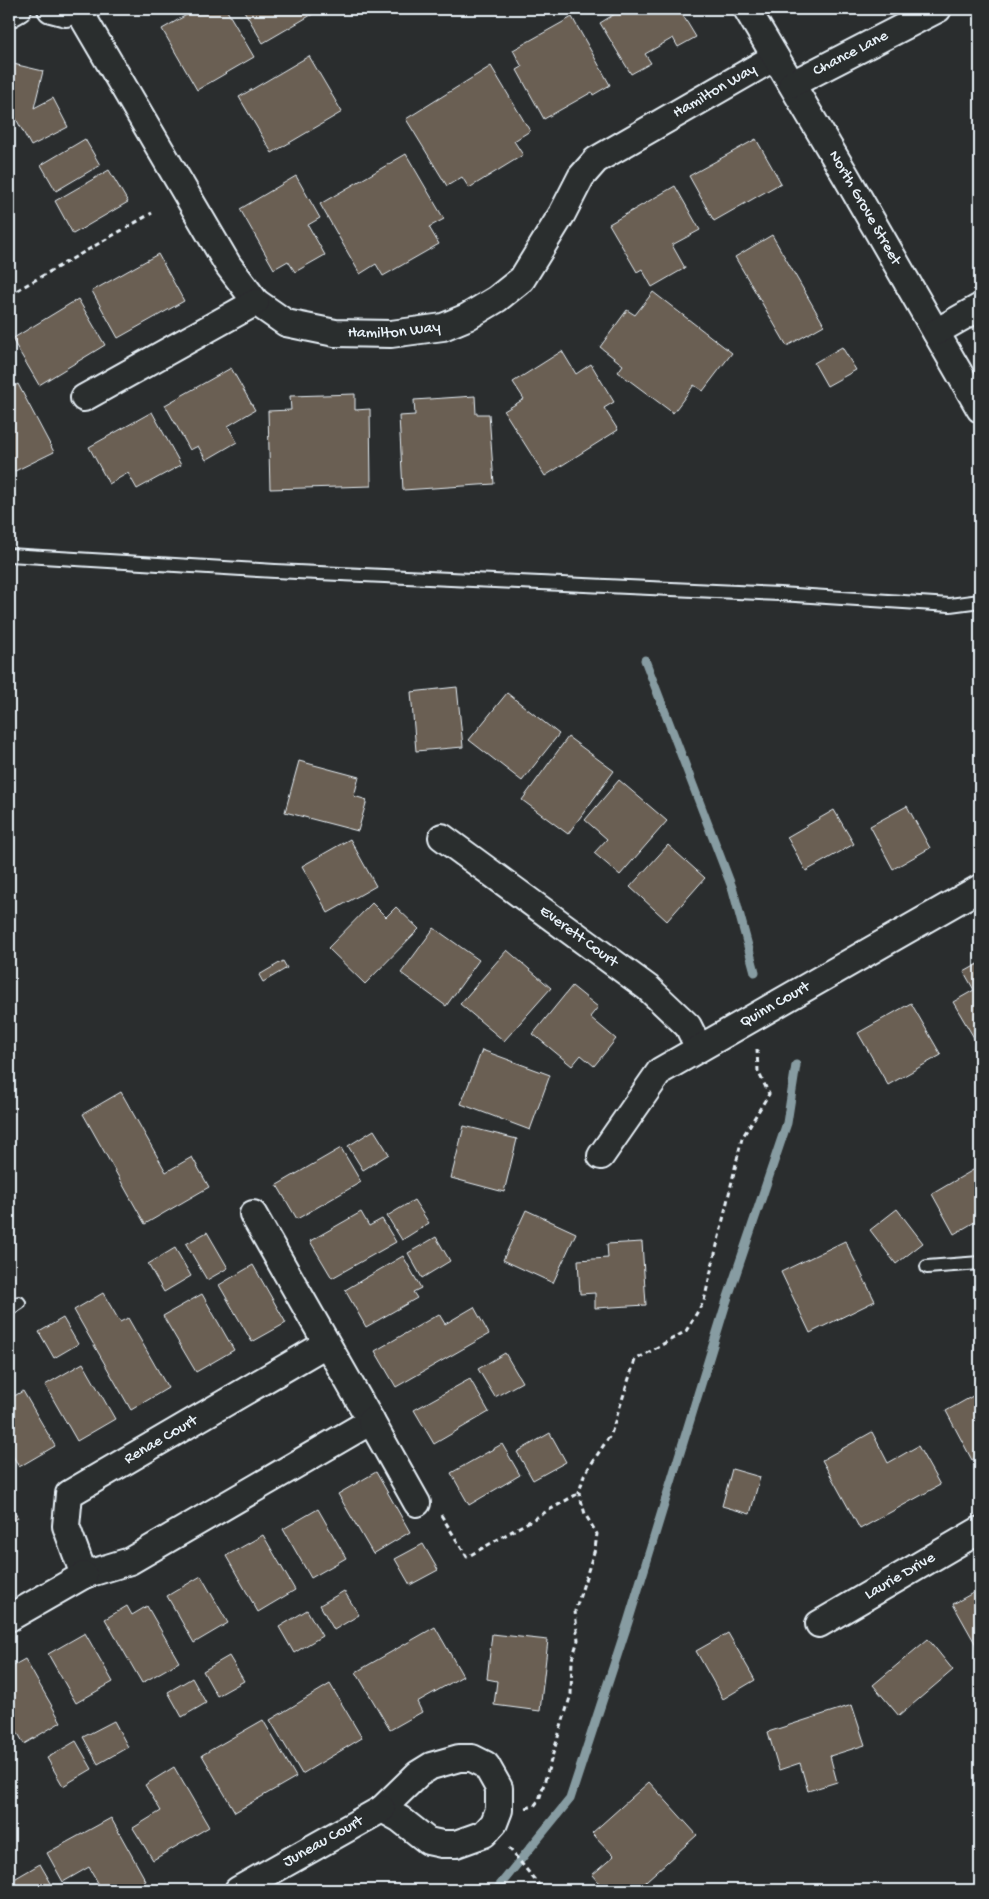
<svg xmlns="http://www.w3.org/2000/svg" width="989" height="1899" viewBox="0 0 989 1899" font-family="'Gochi Hand',sans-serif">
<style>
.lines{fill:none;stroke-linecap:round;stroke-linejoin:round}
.stream{stroke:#879ca2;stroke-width:9}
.building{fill:#6b5f52;stroke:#e8f1f8}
.service-casing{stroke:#e8f1f8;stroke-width:16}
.minor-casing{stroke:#e8f1f8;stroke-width:30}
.path{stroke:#e8f1f8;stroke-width:3;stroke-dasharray:5 4;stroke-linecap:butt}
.service{stroke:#2a2d2e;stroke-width:12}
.minor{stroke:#2a2d2e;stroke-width:26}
.labels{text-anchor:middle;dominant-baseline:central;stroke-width:4.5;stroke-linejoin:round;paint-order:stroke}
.street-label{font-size:16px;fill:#e8f1f8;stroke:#2a2d2e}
</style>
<rect width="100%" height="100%" fill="#2a2d2e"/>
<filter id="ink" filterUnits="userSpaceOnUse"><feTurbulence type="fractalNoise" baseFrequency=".02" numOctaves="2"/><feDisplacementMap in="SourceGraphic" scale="10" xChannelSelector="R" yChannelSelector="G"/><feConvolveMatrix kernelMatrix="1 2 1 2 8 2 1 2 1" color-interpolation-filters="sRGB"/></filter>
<g filter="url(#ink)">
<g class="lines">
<path class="stream" d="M645,660L733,890L755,972
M496,1890L570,1799L628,1622L726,1303L787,1123L796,1065"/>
</g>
<path class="building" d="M197,9H226L254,57L197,90L162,29Z
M243,9H316L318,11L263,43Z
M623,9H679L696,37L678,47L673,38L645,54L651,63L631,74L600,23Z
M572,17L610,85L593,95L592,92L544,119L517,70L522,67L513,50Z
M309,56L342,112L272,153L239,97Z
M9,63L43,71L34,108L53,98L68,127L31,146L15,117L9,115Z
M491,66L530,131L514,141L523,155L469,188L462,177L447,186L406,119Z
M85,139L100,165L56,191L41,165Z
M756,139L781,183L714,221L689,176Z
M406,154L444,219L429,227L439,244L383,276L376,264L360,274L320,204Z
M109,170L128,202L73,234L55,201Z
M296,176L320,218L308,225L325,255L295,272L288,261L274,269L240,209Z
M675,186L700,230L672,245L685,268L652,287L642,269L637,272L609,224Z
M772,235L824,325L787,346L735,257Z
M158,254L184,301L118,338L92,291Z
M653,292L732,353L703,391L694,385L673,413L618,372L623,365L600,347L627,310L635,315Z
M78,299L105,345L39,385L12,339Z
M842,347L856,370L827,386L814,363Z
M562,351L576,374L591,364L614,402L604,408L618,430L545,476L504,411L524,399L513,382Z
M231,368L255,410L228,426L237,442L206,460L198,446L190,450L165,405Z
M18,384L54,452L9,474V389Z
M355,394V410L370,409L371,486L270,489L268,411L291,410L290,396Z
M475,396L476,414H489L494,484L403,490L399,416L415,415L414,400Z
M152,412L181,465L137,489L128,473L109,484L89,447Z
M457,687L463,747L416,751L411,692Z
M507,693L559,734L522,781L469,740Z
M568,737L614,771L568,834L522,800Z
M299,761L359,777L354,796L367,800L358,831L285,812Z
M619,780L667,821L620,875L594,853L607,839L585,820Z
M907,806L930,848L893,869L870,826Z
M834,810L854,844L806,871L787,837Z
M350,839L376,886L328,913L302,866Z
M668,845L705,878L667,921L630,887Z
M372,903L386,917L396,907L419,929L365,984L328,948Z
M434,928L479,960L446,1006L401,973Z
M507,950L551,988L504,1041L460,1004Z
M283,961L287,968L263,982L259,975Z
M980,963V1048L953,1002L974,990L964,972Z
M572,986L598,1007L590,1017L616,1039L594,1066L581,1055L572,1066L533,1034Z
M911,1003L941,1055L888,1085L858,1033Z
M482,1050L550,1075L530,1130L461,1104Z
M121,1092L166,1172L192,1157L209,1187L145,1224L83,1114Z
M464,1126L517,1139L504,1192L451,1178Z
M374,1130L389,1154L363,1170L348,1146Z
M341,1148L361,1182L297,1219L277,1185Z
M980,1166V1219L954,1234L932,1194Z
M414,1200L429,1223L402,1240L387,1216Z
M897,1209L923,1243L896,1264L870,1230Z
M526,1210L576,1233L553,1283L503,1260Z
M361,1212L369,1226L382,1219L396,1242L332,1278L310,1241Z
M207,1232L228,1268L207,1280L186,1244Z
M436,1237L450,1261L422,1278L408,1253Z
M845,1241L875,1301L810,1333L781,1272Z
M642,1242L646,1305L595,1308V1293L580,1294L578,1260L608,1258L607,1244Z
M175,1248L191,1276L164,1292L148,1264Z
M403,1256L421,1288L413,1292L417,1298L366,1327L345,1290Z
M253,1265L286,1323L252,1342L219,1285Z
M103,1293L120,1322L128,1318L168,1388L131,1410L74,1310Z
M202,1294L234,1350L196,1372L163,1316Z
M474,1307L489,1334L396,1387L375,1351L439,1314L445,1324Z
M63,1318L78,1344L54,1358L39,1332Z
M505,1353L522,1382L495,1397L478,1369Z
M83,1363L115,1419L77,1441L45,1385Z
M470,1379L489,1412L434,1444L414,1410Z
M23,1391L55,1446L19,1467L9,1449V1399Z
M980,1392V1455L972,1460L946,1411Z
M872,1432L888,1463L918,1446L940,1485L860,1529L822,1460Z
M550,1433L566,1462L533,1480L517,1452Z
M502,1444L520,1475L469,1505L451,1473Z
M732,1469L760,1477L750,1514L722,1506Z
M376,1472L410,1532L373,1554L338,1494Z
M9,1503L18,1518L9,1523Z
M318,1509L346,1558L311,1578L283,1529Z
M263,1535L295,1590L258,1612L226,1556Z
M423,1544L438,1570L410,1585L395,1559Z
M201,1576L228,1623L194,1643L167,1596Z
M980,1589V1652L953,1604Z
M344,1591L359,1615L334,1630L320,1605Z
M127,1606L132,1615L147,1606L179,1662L142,1683L105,1619Z
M307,1610L322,1636L294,1653L279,1627Z
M435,1627L463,1676L417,1702L422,1712L390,1730L356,1672Z
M85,1633L113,1682L76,1703L48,1654Z
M728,1633L755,1680L723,1699L696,1651Z
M492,1634L548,1640L540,1711L494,1705L497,1681L487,1679Z
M928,1639L953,1670L899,1716L873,1685Z
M229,1656L244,1681L217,1696L203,1671Z
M25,1659L61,1722L24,1744L9,1717V1668Z
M192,1678L206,1703L182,1717L168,1692Z
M330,1684L362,1738L302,1774L270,1720Z
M852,1705L865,1745L830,1756L837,1782L808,1791L800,1763L779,1770L768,1732Z
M263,1720L296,1777L235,1812L202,1755Z
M114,1721L128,1747L98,1764L83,1737Z
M76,1741L92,1769L63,1786L47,1758Z
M174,1767L209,1827L153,1860L133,1828L161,1811L145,1785Z
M649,1782L697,1835L636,1890H605L592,1875L614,1856L592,1833Z
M111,1818L146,1881L129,1890H102L89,1867L63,1882L47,1853Z
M40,1864L55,1890H9V1882Z"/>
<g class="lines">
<defs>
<path id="service" d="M9,555L275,571L780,594L950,605L980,601
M927,1267L980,1263
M9,1309L19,1303"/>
<g id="minor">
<path d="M51,9L66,13L77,9"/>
<path id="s1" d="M78,9L228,265L256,302L286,323L335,333L391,334L443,327L467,317L497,299L522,279L562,214L581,177L596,160L775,57"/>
<path id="s2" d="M747,9L846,176L980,409"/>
<path d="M9,14L18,9"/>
<path id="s3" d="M792,84L938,9"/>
<path d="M936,332L980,307"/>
<path d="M84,398L256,302"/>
<path id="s4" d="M442,837L648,988L688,1026L699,1048"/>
<path id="s5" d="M601,1156L660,1071L980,888"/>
<path id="s6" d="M253,1214L371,1421L130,1561L84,1575L66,1526L69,1494L326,1344"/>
<path d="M371,1421L417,1503"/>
<path d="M9,1618L84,1575"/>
<path id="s7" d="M819,1624L980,1530"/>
<path d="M459,1758H472L486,1765L499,1788V1810L494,1823L484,1834L456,1844H442L428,1841L400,1819L382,1809L418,1774L431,1766Z"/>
<path id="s8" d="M238,1890L382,1809"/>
</g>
</defs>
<use href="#service" class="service-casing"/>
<use href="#minor" class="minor-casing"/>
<path class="path" d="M9,295L152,213
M441,1515L467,1557L579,1493
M526,1808L534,1806L539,1800L571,1694L572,1659L578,1640L575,1611L595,1549L597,1534L585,1514L579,1493L584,1475L611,1434L635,1360L686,1331L704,1301L742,1138L769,1094L758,1071L757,1049L759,1048
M509,1848L543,1890"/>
<use href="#service" class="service"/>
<use href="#minor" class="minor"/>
</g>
</g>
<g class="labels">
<g class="street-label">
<text stroke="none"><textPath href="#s3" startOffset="66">Chance Lane</textPath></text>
<text stroke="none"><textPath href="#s1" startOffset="909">Hamilton Way</textPath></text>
<text stroke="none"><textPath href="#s2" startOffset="231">North Grove Street</textPath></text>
<text stroke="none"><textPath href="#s1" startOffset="489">Hamilton Way</textPath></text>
<text stroke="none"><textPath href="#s4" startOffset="169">Everett Court</textPath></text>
<text stroke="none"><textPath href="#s5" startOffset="236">Quinn Court</textPath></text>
<text stroke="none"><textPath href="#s6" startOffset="756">Renae Court</textPath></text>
<text stroke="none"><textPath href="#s7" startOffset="94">Laurie Drive</textPath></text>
<text stroke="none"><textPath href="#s8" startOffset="98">Juneau Court</textPath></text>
</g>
</g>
<rect width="989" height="1899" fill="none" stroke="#2a2d2e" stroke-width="30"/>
<rect x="15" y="15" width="959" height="1869" fill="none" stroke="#e8f1f8" stroke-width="2" filter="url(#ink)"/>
</svg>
